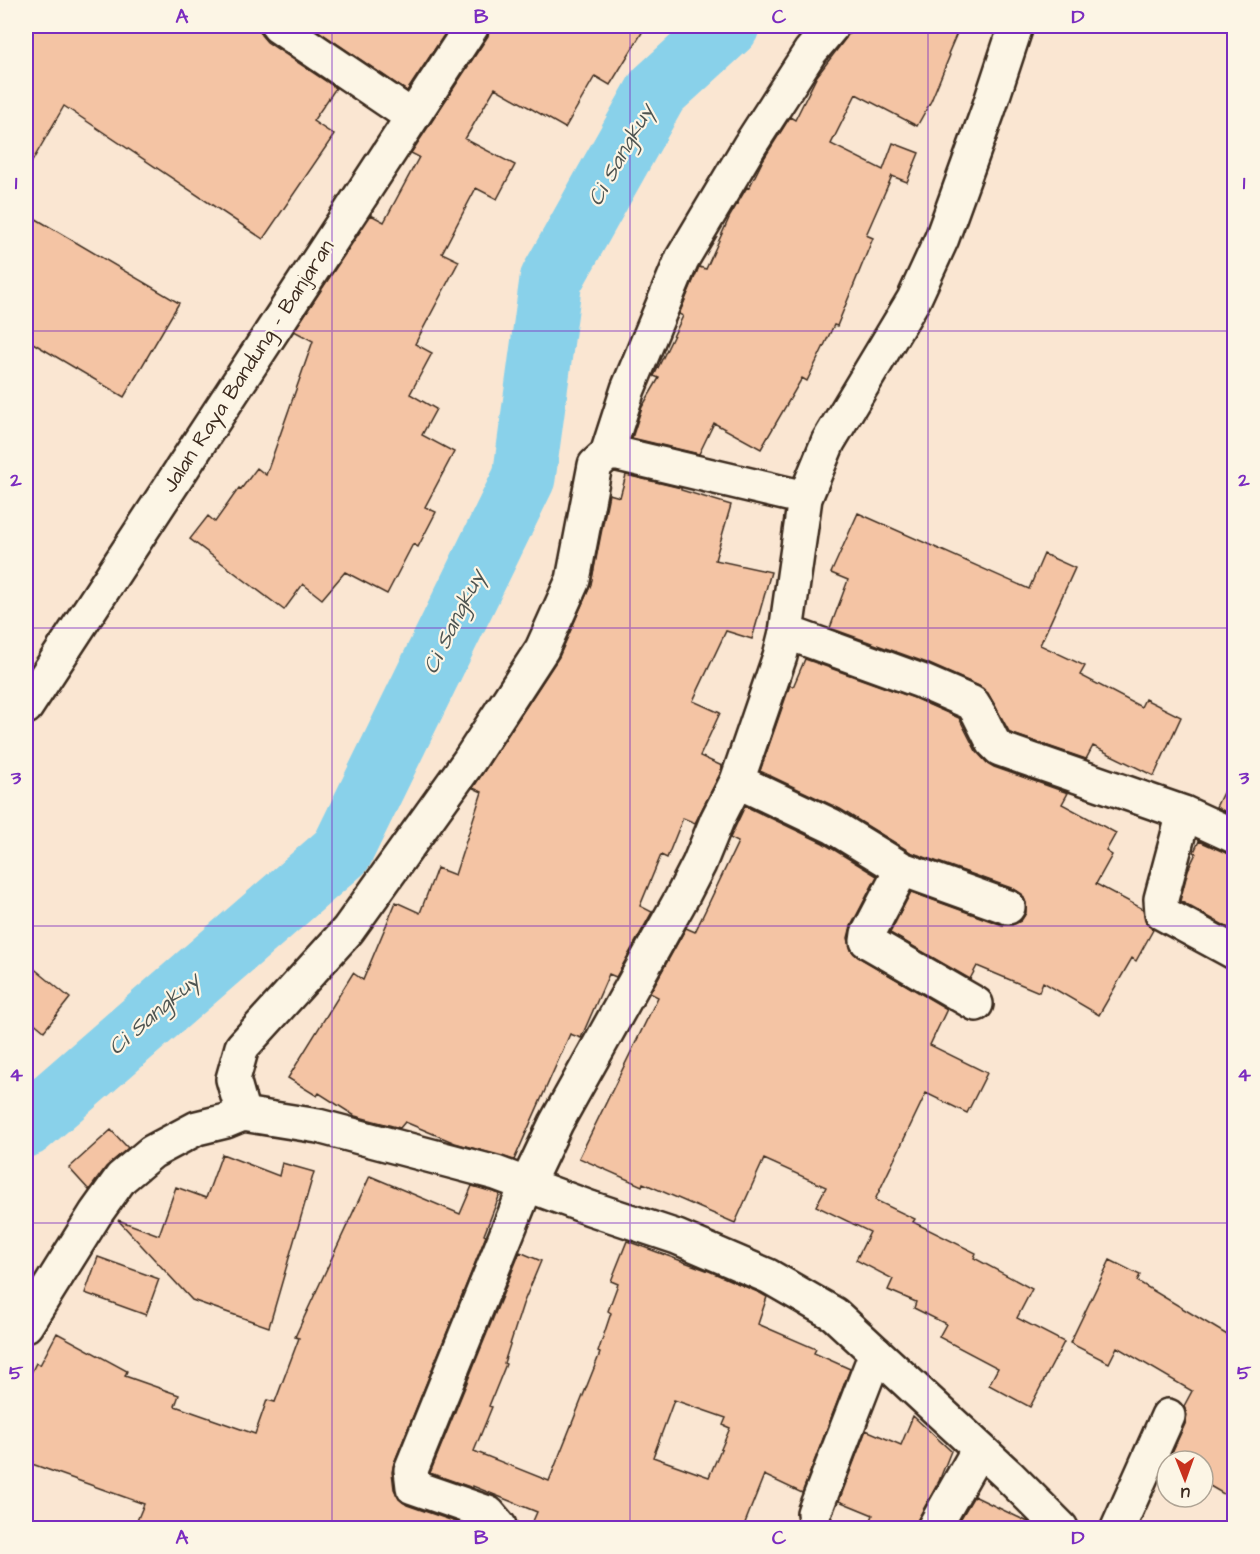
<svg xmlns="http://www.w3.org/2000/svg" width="1260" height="1554" viewBox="0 0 1260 1554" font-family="'Architects Daughter',sans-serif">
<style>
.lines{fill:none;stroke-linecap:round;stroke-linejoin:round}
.river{stroke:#89d1ea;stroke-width:63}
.building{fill:#f4c4a4;stroke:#3b2a1e;stroke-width:1.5;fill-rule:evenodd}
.minor-casing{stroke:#3b2a1e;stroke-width:38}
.tertiary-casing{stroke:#3b2a1e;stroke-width:38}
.primary-casing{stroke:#3b2a1e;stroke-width:38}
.minor{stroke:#fcf5e5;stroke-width:33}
.tertiary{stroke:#fcf5e5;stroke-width:33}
.primary{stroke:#fcf5e5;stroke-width:33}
.grid{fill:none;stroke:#7b2cbf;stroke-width:1.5;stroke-opacity:0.55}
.labels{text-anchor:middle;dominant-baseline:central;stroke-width:4.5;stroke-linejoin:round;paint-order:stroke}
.street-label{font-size:21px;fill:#3b2a1e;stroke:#fcf5e5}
.water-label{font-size:22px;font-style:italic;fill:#4e5451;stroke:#fcf5e5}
.neatline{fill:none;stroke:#7b2cbf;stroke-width:2}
.grid-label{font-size:20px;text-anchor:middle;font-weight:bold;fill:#7b2cbf}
</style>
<rect width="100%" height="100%" fill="#fae6d2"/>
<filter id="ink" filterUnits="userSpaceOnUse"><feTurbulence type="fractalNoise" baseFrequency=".0167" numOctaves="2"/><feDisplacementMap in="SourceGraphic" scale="12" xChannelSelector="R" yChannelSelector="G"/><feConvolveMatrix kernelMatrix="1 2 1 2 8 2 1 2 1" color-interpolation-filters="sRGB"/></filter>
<g filter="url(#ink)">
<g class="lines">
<path class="river" d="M26,1126L342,851L524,478L551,280L657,91L728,26"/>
</g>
<path class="building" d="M26,26H259L261,35L267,42L336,88L313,121L334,135L263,239L64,106L26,172Z
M311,26H450L407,91Z
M490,26H646L610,85L595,76L565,128L495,88L465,139L515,165L497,199L476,188L442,253L459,261L415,344L432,353L410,394L436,409L422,435L454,452L425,507L436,512L418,547L413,544L387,594L345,572L322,599L303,584L284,610L190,539L208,516L215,522L239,488L241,489L257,468L266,475L313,341L294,331L371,215L384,222L419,157L411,153L488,36Z
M850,26H960L948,54L950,55L931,101L917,126L856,94L831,144L883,170L893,143L919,153L907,182L892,176L866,235L873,238L837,326L834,325L807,381L802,378L761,449L714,423L699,454L632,438L642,407L659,378L654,376L683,316L679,314L699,267L706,269L730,216L747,187L749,188L763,160L790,117L795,120L817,76L846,38Z
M26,213L179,303L124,397L26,339Z
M626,475L681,488V490L731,505L715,560L771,572L752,639L726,631L693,701L720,713L700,756L722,766L720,774L695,823L683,818L667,858L661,855L640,906L652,912L616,977L609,974L581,1038L570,1034L514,1160L455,1143L405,1122L400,1128L355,1116L319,1093L317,1096L288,1078L353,973L363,980L396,902L420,913L437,868L455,875L482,792L473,788L559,657L591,584L609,494L620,497Z
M858,513L1029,589L1044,554L1075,568L1040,645L1085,666L1080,675L1141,707L1145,699L1181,717L1154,776L1093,746L1086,759L1010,733L988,693L979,686L927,663L830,628L848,580L831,573Z
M805,659L914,698L959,718L976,751L987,763L994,767L1068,793L1062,804L1116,833L1106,851L1112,855L1096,884L1143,909L1146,923L1153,930L1136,961L1132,958L1099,1015L1043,982L1039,992L977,966L970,979L890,933L911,892L1002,925H1012L1021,921L1026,913V903L1022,894L1014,889L910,852L840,809L760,771L790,685L793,687Z
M1234,770V816L1216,807Z
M745,806L823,843L877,876L851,926L848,938L851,950L858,957L947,1009L930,1045L987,1073L967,1113L926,1093L875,1200L915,1219L913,1222L976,1253L974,1258L1032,1289L1017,1318L1064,1342L1030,1407L989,1385L998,1368L939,1337L946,1324L914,1308L916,1302L888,1290L893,1279L856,1260L870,1232L816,1206L826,1187L764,1159L735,1223L643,1183L642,1186L579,1158L658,997L650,993L686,928L695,932L738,842L730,838Z
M1199,841L1226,853L1234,855V931L1180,901L1188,870L1196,853L1194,852Z
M26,962L70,998L44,1031L26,1016Z
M111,1130L128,1148L106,1167L89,1190L69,1168Z
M222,1154L279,1176L282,1163L314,1172L269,1327L192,1300L118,1220L159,1235L176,1187L206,1198Z
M370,1176L460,1214L472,1186L500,1194L484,1235L486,1236L394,1463L392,1472L394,1489L399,1499L407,1505L459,1523L456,1528H134L144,1504L32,1464L33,1461L26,1458V1383L36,1363L40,1365L57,1333L127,1371L125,1376L179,1395L175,1406L255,1434L267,1400L275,1402L299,1338L295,1337Z
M627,1241L709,1271L760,1293L767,1297L758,1324L816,1349L814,1353L850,1369L802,1493L764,1475L743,1528H530L537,1512L473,1486V1488L430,1473L520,1252L541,1261L523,1304L504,1363L506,1364L489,1406L492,1407L474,1451L549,1481L600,1353L598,1352L611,1313L608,1311L618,1284L611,1281ZM674,1400L726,1418L723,1425L730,1428L709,1477L653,1457Z
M98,1257L159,1279L146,1315L85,1293Z
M1110,1260L1140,1275L1137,1281L1234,1339V1500L1203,1482V1461H1168L1185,1424L1187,1415L1184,1406L1192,1391L1117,1347L1109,1363L1070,1343Z
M913,1416L951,1451L939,1481L918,1519L915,1528H868L873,1515L839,1501L866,1430L901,1445Z
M974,1496L1028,1522L1035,1528H955Z"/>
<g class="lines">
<defs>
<path id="minor" d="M278,26L411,116
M607,454L628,389L682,259L750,145L810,52L832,26
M786,632L921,681L972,703L979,714L993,742L1000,749L1184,813L1234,836
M737,781L832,826L902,869L868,934L867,941L976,1004
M1184,813L1161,899L1162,913L1234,952
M902,869L1008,907
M243,1114L233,1079L242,1047L348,930L469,761L542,649L573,580L595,465L607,454H618L805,498
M814,1513L876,1353
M499,1528V1526L488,1513L413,1487L411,1470L527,1184L556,1123L681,899L699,864L717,820L737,781L780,656L786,632L805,498L828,442L914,299L942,238L988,111L1016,26
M934,1528L979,1449
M1118,1528L1168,1416"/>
<path id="tertiary" d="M26,1325L96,1213L121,1178L152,1152L197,1128L226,1121L243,1114L318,1126L496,1173L590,1208L677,1237L768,1276L834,1314L1008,1475L1061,1528"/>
<path id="primary" d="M26,707L472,26"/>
</defs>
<use href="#minor" class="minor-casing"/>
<use href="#tertiary" class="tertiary-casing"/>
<use href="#primary" class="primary-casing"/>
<use href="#minor" class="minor"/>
<use href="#tertiary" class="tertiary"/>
<use href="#primary" class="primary"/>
</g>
</g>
<path class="grid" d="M332,26V1528M630,26V1528M928,26V1528M26,331H1234M26,628H1234M26,926H1234M26,1223H1234"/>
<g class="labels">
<g class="street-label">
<text transform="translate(248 366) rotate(-57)">Jalan Raya Bandung - Banjaran</text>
</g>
<g class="water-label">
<text transform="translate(621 155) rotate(-61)">Ci Sangkuy</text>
<text transform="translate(454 622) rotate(-64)">Ci Sangkuy</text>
<text transform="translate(154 1014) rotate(-41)">Ci Sangkuy</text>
</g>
</g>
<rect width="1260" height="1554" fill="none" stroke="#fcf5e5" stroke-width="66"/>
<g transform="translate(1185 1479) rotate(179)"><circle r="28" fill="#fcf5e5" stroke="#afa495" stroke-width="1.5"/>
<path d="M0-4.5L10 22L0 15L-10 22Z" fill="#c8321e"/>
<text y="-9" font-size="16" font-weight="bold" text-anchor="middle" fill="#3b2a1e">U</text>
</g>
<rect x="33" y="33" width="1194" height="1488" class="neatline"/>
<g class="grid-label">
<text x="182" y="23">A</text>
<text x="481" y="23">B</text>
<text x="779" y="23">C</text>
<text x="1078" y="23">D</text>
<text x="16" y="189">1</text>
<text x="1244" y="189">1</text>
<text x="16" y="486">2</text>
<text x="1244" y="486">2</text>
<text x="16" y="784">3</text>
<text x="1244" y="784">3</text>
<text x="16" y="1081">4</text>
<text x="1244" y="1081">4</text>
<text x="16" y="1379">5</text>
<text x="1244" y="1379">5</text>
<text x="182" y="1544">A</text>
<text x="481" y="1544">B</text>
<text x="779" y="1544">C</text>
<text x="1078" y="1544">D</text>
</g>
</svg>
